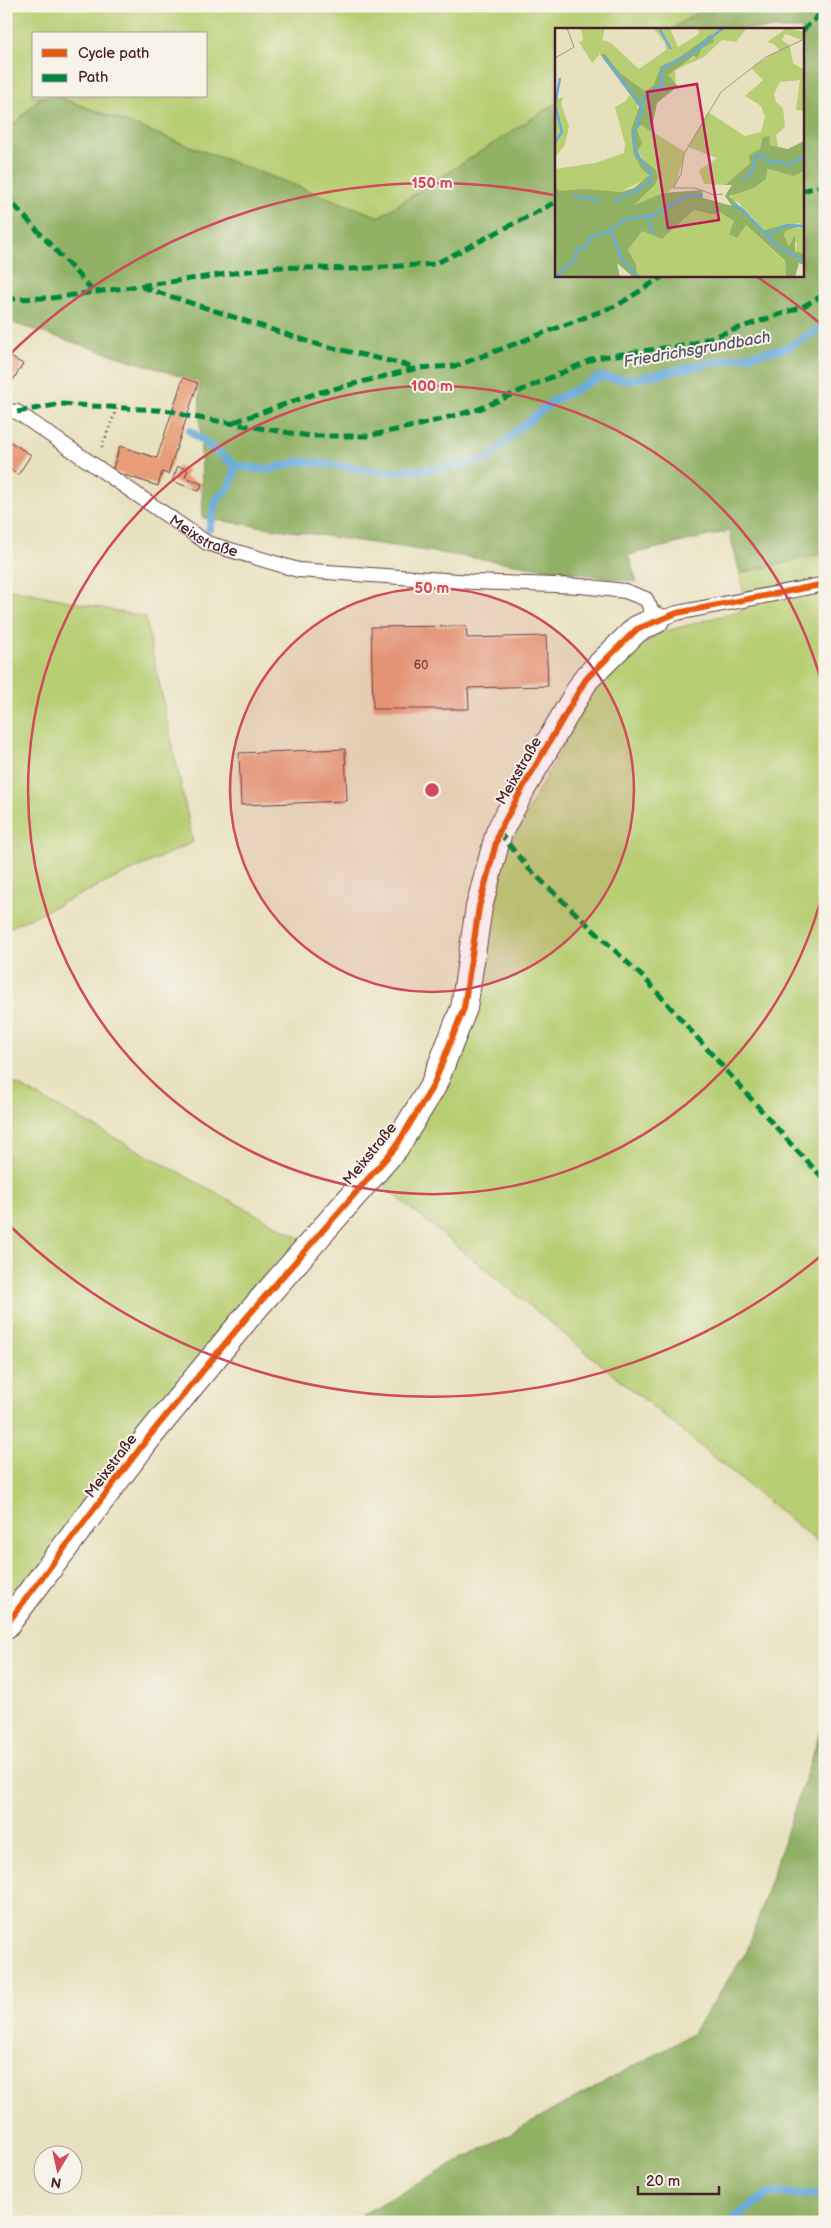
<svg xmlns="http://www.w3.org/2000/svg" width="831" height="2228" viewBox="0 0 831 2228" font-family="'Balsamiq Sans',sans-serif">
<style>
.green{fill:#b7ce73;stroke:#80764f}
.forest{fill:#91b165;stroke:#6e6848}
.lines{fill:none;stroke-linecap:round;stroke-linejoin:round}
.stream{stroke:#69abdd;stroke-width:8}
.building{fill:#e79e78}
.lane-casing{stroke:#623c41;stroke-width:16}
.street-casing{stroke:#623c41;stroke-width:28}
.path{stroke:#623c41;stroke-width:3;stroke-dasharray:1 4;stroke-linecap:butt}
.lane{stroke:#fff;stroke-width:14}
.street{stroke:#fff;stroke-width:26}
.quiet{stroke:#00873e;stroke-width:5;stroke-dasharray:10 5;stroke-linecap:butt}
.cycleway-casing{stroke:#f7f3e8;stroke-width:9}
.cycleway{stroke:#e8590c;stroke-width:6}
.ring{fill:none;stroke:#d1495b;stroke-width:2.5}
.labels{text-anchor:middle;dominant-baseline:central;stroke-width:4;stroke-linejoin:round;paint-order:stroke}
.number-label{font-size:12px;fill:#713f3e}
.street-label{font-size:15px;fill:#4a1f2b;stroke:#f7f3e8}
.water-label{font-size:16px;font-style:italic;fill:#555069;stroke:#f7f3e8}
.inset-river{fill:none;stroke:#69abdd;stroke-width:2.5}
.inset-road{fill:none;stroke:#a99384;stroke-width:1}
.view{fill:#c2185b;fill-opacity:0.15;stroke:#c2185b;stroke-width:2.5}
.inset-edge{fill:none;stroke:#4a1f2b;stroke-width:2.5}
.centre{fill:#d1495b;stroke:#f7f3e8;stroke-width:2.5}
.ring-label{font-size:15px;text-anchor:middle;font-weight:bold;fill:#d1495b;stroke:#f7f3e8;stroke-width:4;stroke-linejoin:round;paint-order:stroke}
</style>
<rect width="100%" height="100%" fill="#f7f3e8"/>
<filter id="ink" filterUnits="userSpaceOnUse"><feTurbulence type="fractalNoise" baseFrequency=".02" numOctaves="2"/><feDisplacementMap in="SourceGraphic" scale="10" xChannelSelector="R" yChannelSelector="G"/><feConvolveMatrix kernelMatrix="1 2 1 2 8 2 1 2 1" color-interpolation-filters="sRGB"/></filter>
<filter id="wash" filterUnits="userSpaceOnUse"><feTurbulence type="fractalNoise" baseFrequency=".0096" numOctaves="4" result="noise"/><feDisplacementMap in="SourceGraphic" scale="20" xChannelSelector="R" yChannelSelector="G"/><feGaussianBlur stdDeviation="1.12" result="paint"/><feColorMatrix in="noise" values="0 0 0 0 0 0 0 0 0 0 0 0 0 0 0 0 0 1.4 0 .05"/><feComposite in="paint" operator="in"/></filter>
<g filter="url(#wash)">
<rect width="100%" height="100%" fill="#e8e1bf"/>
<path class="green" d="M6,6H707L672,29H556V103L379,217L56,96H206V34H34V96H41L6,133Z
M823,554L825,568V1548L370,1175L433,1086L500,863L595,686L657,634L746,609L740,573Z
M6,588L145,617L193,842L6,929Z
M6,1079L311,1244L6,1625Z"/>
<path class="forest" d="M707,6H825V568L822,554L740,573L729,531L628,555L637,582L203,518L199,382L6,321V133L41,96H56L379,217L556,103V275H802V29H672Z
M825,1718V2222H348L692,2034L747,1951Z"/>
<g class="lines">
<path class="stream" d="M190,431L236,466L268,470L301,461L386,472L444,468L490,458L515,432L553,401L600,377L629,380L786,348L823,327L825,324
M209,529L217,499L230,486L236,466
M729,2222L769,2193L825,2195"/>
</g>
<g id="blocks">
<path class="building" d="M6,354L23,364L6,391Z
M183,378L198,383L168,474L162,472L158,486L112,471L120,446L157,458Z
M6,433L9,435L6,439L31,455L18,475L6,467Z
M178,466L188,470L185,477L202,484L199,491L172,481Z
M466,626L467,638L546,636L548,686L468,688L469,709H373L371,627Z
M345,749L347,801L241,805L239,753Z"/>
</g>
</g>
<g filter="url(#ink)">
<use href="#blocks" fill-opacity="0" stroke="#623c41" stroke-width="1"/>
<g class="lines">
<defs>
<g id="lane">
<path id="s1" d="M6,411L17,412L207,543L298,570L473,582L581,586L625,591L646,599L656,620L677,613L825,584"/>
</g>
<path id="street" d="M6,1625L151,1434L247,1317L395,1148L433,1086L464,1008L479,907L499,832L522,789L586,679L637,629L656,620"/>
</defs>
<use href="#lane" class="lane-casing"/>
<use href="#street" class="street-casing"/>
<path class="path" d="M102,447L117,407"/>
<use href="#lane" class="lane"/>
<use href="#street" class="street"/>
<path class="quiet" d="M802,31L825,10
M802,191L825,185
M6,193L13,204L94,292
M142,287L316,344L415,367
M6,299L51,298L278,267L351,269L435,264L556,202
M17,412L61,404L172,411L187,416L309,436H368L423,424L479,409L595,358L691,344L802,307L825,294
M234,422L317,393L418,368L456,366L618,305L665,275
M499,832L528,868L648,982L797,1151L825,1180"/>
<defs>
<path id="cycleway" d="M6,1625L151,1434L247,1317L395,1148L433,1086L464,1008L479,907L499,832L522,789L586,679L637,629L677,613L825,584"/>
</defs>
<use href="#cycleway" class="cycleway-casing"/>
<use href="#cycleway" class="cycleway"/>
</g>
</g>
<circle cx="432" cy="790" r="202" fill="#d1495b" fill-opacity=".12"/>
<g class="ring">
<circle cx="432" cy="790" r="202"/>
<path d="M824 888A404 404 0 1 1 824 692"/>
<path d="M822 1255A607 607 0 0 1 7 1223M7 357A607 607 0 0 1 553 195M754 275A607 607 0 0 1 822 325"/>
</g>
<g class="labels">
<g class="number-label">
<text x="421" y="665">60</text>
</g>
<g class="street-label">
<text stroke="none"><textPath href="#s1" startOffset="236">Meixstraße</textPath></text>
<text transform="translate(519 771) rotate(-60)">Meixstraße</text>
<text transform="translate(370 1154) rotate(-51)">Meixstraße</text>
<text transform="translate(111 1466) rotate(-53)">Meixstraße</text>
</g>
<g class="water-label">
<text transform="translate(697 350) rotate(-10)">Friedrichsgrundbach</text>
</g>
</g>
<g transform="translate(555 28)">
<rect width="249" height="249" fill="#e8e1bf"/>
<path d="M50,0L44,27L37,35L24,14L28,12L26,1ZM98,0H115L123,19L144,6L143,0H192L181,14L167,12L149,29L120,42L121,54L114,50L112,47L124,38L141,28L151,9L123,30L106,38L98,59L90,63L65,45L50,26H45V20L48,12L56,15L84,41L111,22L110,15ZM232,0L249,4L247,12L230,6L227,12L235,18L238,35L249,42V83L241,82L245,52L225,54L219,66L221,74L228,80L230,99L221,107L223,119L214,117L205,121L195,135L170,157L149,156L144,142L162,130L133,119L153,84L190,108L206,104L210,89L206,78L190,68L208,52L196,40L224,22L219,16L212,14ZM0,62L2,71L8,69L6,76L14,98L10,117L0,129ZM74,67L81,74L84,85L76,102L78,125L93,144V150L65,164L4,163L0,157V141L40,135L69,125L70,116L60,79L71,73ZM87,97L130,124L121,156L113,164L79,177L99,158L101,142L90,136L83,122L85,109L81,99ZM211,141L226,145L249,143V197L244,195L209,202L184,175L175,171L179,164L199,160L211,151ZM139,182L160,187L163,183L180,193L174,205L191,197L230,234L231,249H87L82,245L81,236L73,222L87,202L107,211ZM249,198V225L246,226L240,224L242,214L234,218L229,207V203Z" fill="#b7ce73"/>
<path d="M156,6L159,14L147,20L142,30L139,28L113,47L123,58L102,75L96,104L87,97L81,99L87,115L83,122L86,130L101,142L103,150L99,158L79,177L108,165L147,162L148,170L177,178L170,168L177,157H170L195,135L194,127L205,121L208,109L215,108L214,117L233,121L249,113V143L239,148L212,141L211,151L199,160L174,168L209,202L232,196L249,197L230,203L229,207L234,218L240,207V224L249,225V237L244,235L240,249H231L230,233L191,197L182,210L174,206L179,193L163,183L160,187L139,182L107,211L87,203L73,222L81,236L82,245L87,249H78L62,235L65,249H0V157L4,163L29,161L65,164L79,160L94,147L86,140L78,125L76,102L84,79L45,26H50L65,45L90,63L98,58L106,38L123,30Z" fill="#91b165"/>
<path class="inset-river" d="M104,0L116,21M49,29L85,76M0,114L7,104L0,77L5,50M210,132L234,136L249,129M189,151L196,146L201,128L207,127L210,130M17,168L47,172M59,171L62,173L77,163L79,165L96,153L95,142L82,128L78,104L84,97L83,91L88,82L85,76L92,66L107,58L106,41L136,26L168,0M177,178L186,180L223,219L249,232M93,189L98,206M55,201L67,231L83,249M210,208L232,197L249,198M1,249L21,230V221L30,219L37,208L46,207L72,191L99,187L132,168L148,167"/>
<path class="inset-road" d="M12,0L19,19M0,30L19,19M118,160L126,146L129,126L166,64L211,29L249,11M118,160H140L159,167L168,166"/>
<path class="view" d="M142,56L164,192L113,200L92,64Z"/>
<rect width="249" height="249" class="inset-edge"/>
</g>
<circle cx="432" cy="790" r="8" class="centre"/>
<g class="ring-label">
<text x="432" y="188">150 m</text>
<text x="432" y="391">100 m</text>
<text x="432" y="593">50 m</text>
</g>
<rect width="831" height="2228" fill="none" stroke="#f7f3e8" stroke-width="25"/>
<rect x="32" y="32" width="175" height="65" fill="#f7f3e8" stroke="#b29e9c"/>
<rect x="42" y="49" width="25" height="8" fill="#e8590c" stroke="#b29e9c"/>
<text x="78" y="58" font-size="15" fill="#4a1f2b">Cycle path</text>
<rect x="42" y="74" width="25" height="8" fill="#00873e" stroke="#b29e9c"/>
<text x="78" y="82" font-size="15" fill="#4a1f2b">Path</text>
<g transform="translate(58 2170) rotate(189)"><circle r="24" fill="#f7f3e8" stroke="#b29e9c"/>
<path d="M0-4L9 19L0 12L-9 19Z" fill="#d1495b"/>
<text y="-8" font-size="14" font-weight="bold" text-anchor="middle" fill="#4a1f2b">N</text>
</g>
<path d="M638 2186v8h81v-8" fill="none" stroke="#4a1f2b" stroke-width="2.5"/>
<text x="646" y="2186" font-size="15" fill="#4a1f2b" stroke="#f7f3e8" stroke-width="4" paint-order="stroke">20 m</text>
</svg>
